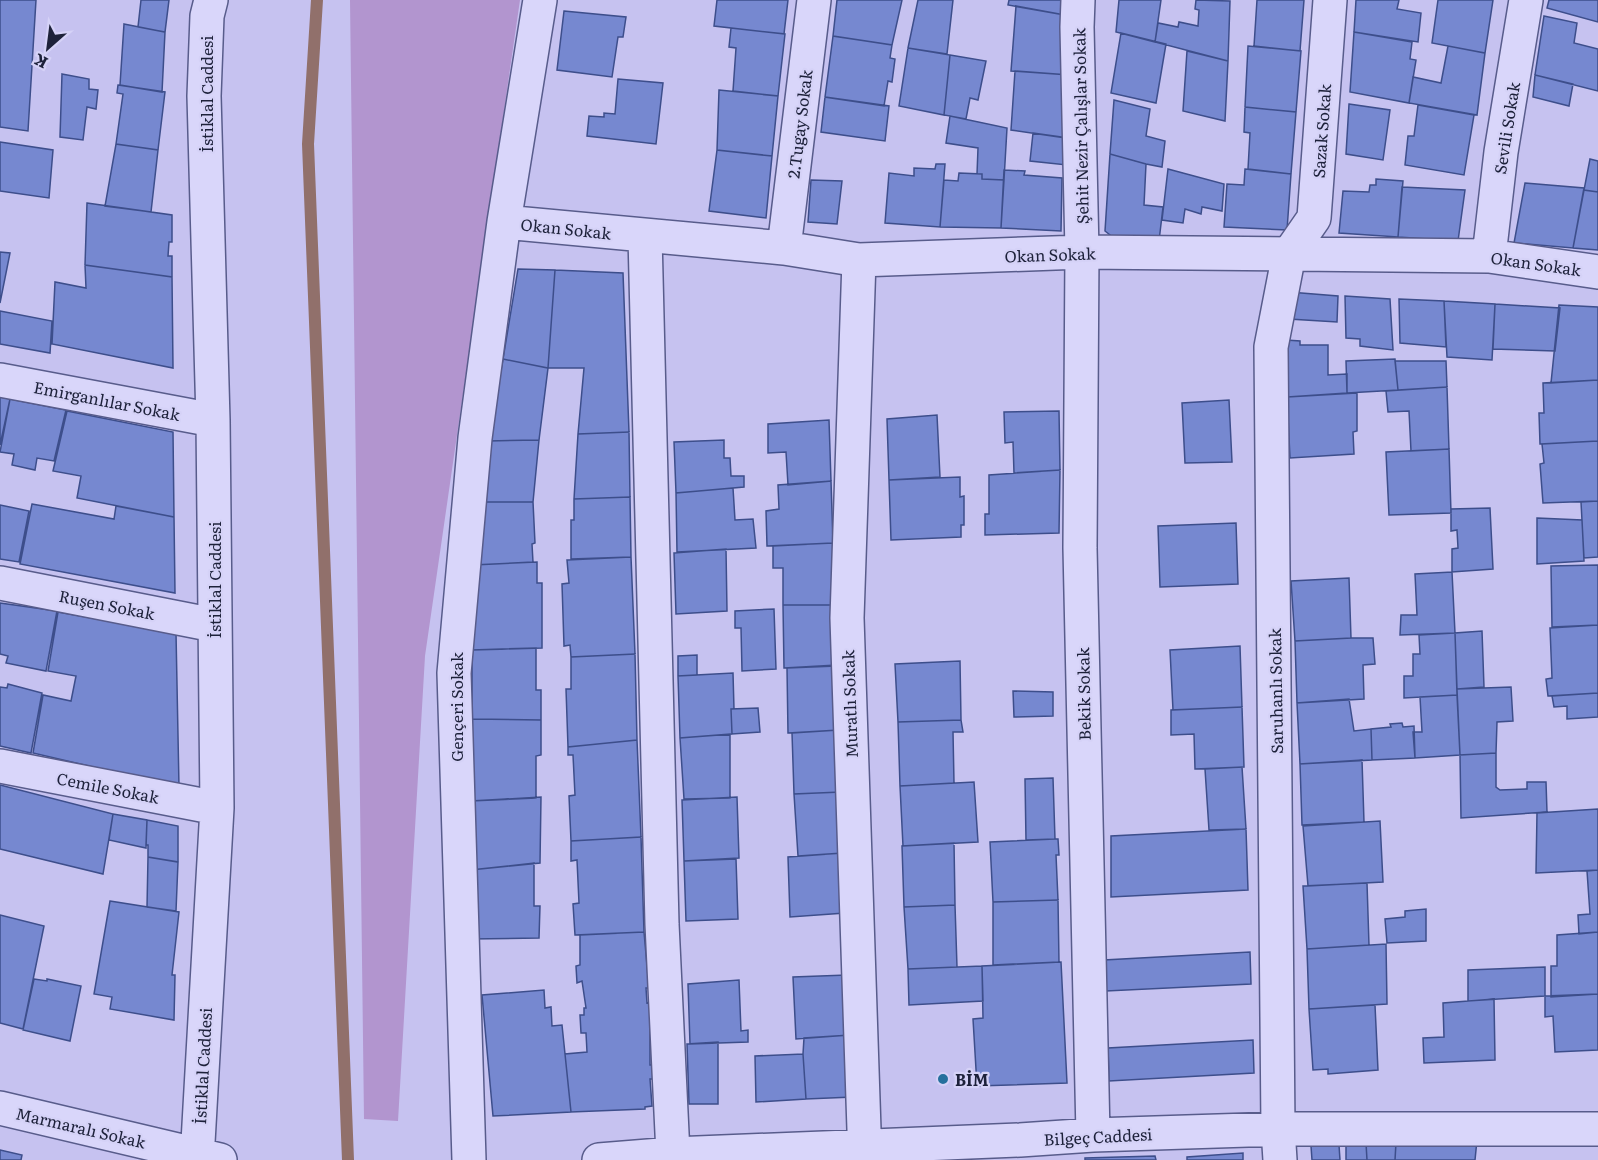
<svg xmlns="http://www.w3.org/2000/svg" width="1598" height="1160" viewBox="0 0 1598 1160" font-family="Literata,serif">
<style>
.green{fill:#b295cf}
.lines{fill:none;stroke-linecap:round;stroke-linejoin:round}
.stream{stroke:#91706b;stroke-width:12}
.building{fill:#7688d0;stroke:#3d4e8b;stroke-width:1.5}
.minor-casing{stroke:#585c8b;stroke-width:36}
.minor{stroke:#d9d6fa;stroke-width:33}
.poi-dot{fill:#25709d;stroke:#d5d2f7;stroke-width:2}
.labels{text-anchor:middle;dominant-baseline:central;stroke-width:4.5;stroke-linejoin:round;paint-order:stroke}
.street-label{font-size:16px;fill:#1d213a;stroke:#d5d2f7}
.poi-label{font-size:16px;font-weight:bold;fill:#1d213a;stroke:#d5d2f7;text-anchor:start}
</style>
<rect width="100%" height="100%" fill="#c6c2f0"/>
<path class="green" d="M350,0H520L425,656L398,1121L364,1119Z"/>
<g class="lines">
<path class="stream" d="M317,0L308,144L348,1160"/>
</g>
<path class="building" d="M0,0H36L28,131L0,127Z
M141,0H169L165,32L138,27Z
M717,0H788L784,34L714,26Z
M837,0H902L892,45L833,36Z
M918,0H953L947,54L908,48Z
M1009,0H1072L1071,16L1008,5Z
M1119,0H1161L1155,42L1116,32Z
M1196,0L1230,1L1228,61L1155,42L1158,23L1178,27L1179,22L1198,26L1199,10L1195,9Z
M1257,0H1304L1300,51L1254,46Z
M1356,0H1399L1397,9L1421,13L1418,42L1354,32Z
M1438,0H1493L1485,53L1432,43Z
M1549,0H1598V22L1547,8Z
M1016,6L1071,16L1069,75L1011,71Z
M564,11L626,17L623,37H618L612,77L557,70Z
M1544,16L1577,23L1574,43L1598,49V91L1535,75Z
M124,24L165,32L162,92L120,85Z
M731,28L785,34L778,96L733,91L736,48L729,47Z
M1354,32L1412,42L1410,59L1416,60L1409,103L1350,92Z
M1121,33L1166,44L1156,103L1111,93Z
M833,36L892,45L890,58L895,59L892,82L888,81L884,106L825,97Z
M1248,46L1301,51L1296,112L1245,107Z
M1448,46L1485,53L1477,115L1409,103L1413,77L1441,83Z
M908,48L950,55L944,115L899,106Z
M1187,51L1228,61L1225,121L1183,111Z
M950,55L986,61L978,100L970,98L966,119L944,115Z
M1015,71L1069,75L1065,138L1011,130Z
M62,74L89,79V89L98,90L96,109L87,107L83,140L60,137Z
M1535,75L1573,84L1569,106L1533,97Z
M618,79L663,83L656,144L587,136L589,116L604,117V113L615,114Z
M118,85L165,92L158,150L116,144L123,94L117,93Z
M719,90L778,96L772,156L717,150Z
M825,97L889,106L885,141L821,132Z
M1114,100L1150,109L1146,136L1165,141L1162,167L1146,164L1110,154Z
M1349,104L1390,110L1383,160L1346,154Z
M1418,105L1474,115L1464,175L1405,165L1408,136H1414Z
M1245,107L1296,112L1291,174L1248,169L1250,133L1244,132Z
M950,116L1007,128L1004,180L982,179V174H977L978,148L946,143Z
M1033,133L1068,138L1067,165L1030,161Z
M0,142L53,150L49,198L0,191Z
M116,144L158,150L151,212L105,206Z
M717,150L772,156L766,218L709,211Z
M1110,154L1146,164L1144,205L1163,207L1159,241L1114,238L1105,231Z
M1590,159L1598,161V192L1584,190Z
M936,164H945L940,227L885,223L889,173L914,176V168L935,169Z
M1168,169L1224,184L1222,211L1202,207L1201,214L1185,209L1183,223L1162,220Z
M1245,169L1291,174L1287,230L1224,227L1227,184L1244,185Z
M1004,170L1025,171L1024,175L1062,178L1061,231L1001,228Z
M959,173L982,174V179L1004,180L1001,228L940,227L944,180L958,181Z
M1376,179L1403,181L1398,237L1339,233L1343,191L1369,192L1370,185H1376Z
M811,180L842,181L837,224L808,222Z
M1525,183L1584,188L1573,248L1514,243Z
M1402,187L1465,190L1458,241L1398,237Z
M1584,190L1598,192V250L1573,248Z
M87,203L172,215V242H169L168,256H172V277L85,265Z
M0,252L10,253L0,303Z
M85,265L172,277L173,368L52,344L55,282L86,288Z
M518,269L555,270L548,368L503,359Z
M555,270L623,273L629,432L578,434L584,368H548Z
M1289,292L1338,296L1337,322L1289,319Z
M1345,296L1390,299L1393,350L1360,346V339L1346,338Z
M1399,299L1444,301L1446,347L1400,343Z
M1444,301L1495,304L1492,360L1447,357Z
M1495,304L1560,308L1555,351L1493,349Z
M1559,305L1598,307V380L1551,383Z
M0,311L52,321L50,353L0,344Z
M1286,340L1300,341V345H1328V375L1347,374V393L1287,397Z
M503,359L548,368L539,440L488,441Z
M1395,359L1398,390L1347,393L1346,361Z
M1395,361H1446L1447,387L1398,390Z
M1598,380V441L1540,444L1539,413H1544L1543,383Z
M1447,387L1449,449L1411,451L1409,411L1388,412L1386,391Z
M1357,393V431L1353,432L1354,454L1290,458L1287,397Z
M0,397L10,399L0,445Z
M10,399L66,410L54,461L37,458L35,470L12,465L14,454L0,452Z
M1229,400L1232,462L1185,463L1182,403Z
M67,411L173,432L174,517L77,498L81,476L53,471Z
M1059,411L1060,470L1014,473L1013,442L1005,443L1004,412Z
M937,415L940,477L889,480L887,419Z
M829,420L831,481L788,485L786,452L768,453V424Z
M629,432L630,497L574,499L578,434Z
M539,440L533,502H478L488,441Z
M724,440V458H730L731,476H744V487L676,493L674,442Z
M1598,441V501L1543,503L1540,464L1544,463L1542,444Z
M1449,449L1451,513L1389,515L1386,452Z
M1060,470L1059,533L985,535V514H989V475Z
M960,477V497L964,496V525H961V537L891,540L889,480Z
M831,481L833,543L767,546L766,511L779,509L778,485Z
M733,488L735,520L753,519L756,548L677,552L676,493Z
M630,497L631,557L571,559V520H574V499Z
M1598,501V557L1584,558L1581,502Z
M478,502H533L535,543L532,544L533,562L473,565Z
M32,504L114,519L116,506L174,517L175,593L20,564Z
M0,505L29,511L19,562L0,559Z
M1490,508L1493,569L1452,572V549L1458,548L1457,530L1451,531V509Z
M1537,518L1582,520L1584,561L1537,564Z
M1236,523L1238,584L1160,587L1158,526Z
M833,543L836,605H783V568H773V546Z
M726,549L727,611L676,614L674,553Z
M631,557L635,654L571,657L570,645L564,646L562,584L569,583L567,560Z
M537,562V583H542V648L472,650L473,565Z
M1598,565V625L1552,627L1551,566Z
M1452,572L1455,633L1400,635L1401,615H1417L1415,574Z
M1349,578L1351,638L1295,641L1291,581Z
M0,603L57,611L46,671L6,663L8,656L0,654Z
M783,605H836L837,665L784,668Z
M774,609L776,669L742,671L741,628H735V611Z
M58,612L176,633L179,787L33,753L43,695L71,701L76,676L48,671Z
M1598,625V693L1548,696L1546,679L1552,678L1550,628Z
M1482,631L1484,687L1457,689L1455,633Z
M1455,633L1457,695L1404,698V676H1413V654H1420L1419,635Z
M1351,638H1373L1375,664L1363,665L1364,699L1297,703L1295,641Z
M1240,646L1242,707L1173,710L1170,650Z
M536,648V690H541V720L472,719V650Z
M635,654L637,740L568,747L566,689H571V657Z
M697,655V675L678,676V656Z
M960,661L961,720L898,722L895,664Z
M837,666L839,730L788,733L787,668Z
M733,673L734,709H731L732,734L680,738L678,676Z
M8,684L42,693L31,753L0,746V687L7,688Z
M1511,687L1513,721L1497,722L1496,753L1460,755L1457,689Z
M1013,691L1053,692V716L1014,717Z
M1598,693V717L1567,719V706L1554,707L1552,696Z
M1457,695L1460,755L1415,758L1413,732H1422L1420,697Z
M1349,699L1354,731L1371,729L1372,760L1300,764L1297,703Z
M1242,707L1244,767L1195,769L1194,734L1171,735V710Z
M758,708L760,732L732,734L731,709Z
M472,719L541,720V755L536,756V798L471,801Z
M961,720L963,732H953L954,783L900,786L898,722Z
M1402,723L1403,727L1414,726L1415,758L1372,760L1371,729L1391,727L1390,724Z
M839,730L841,792L794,794L792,733Z
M730,734V798L684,799L680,738Z
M637,740L641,837L571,841L569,796L575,795L573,755H568V747Z
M1496,753V787L1500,790L1527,789V782H1546L1547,812L1461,818L1460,755Z
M1362,760L1364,822L1302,825L1300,764Z
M1242,767L1246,829L1209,830L1205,769Z
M1053,778L1055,839L1026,840L1025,779Z
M974,782L978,842L903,846L900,786Z
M0,785L113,814L103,874L0,849Z
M841,792L843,853L798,856L794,794Z
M541,797L540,863L471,870V801Z
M737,797L739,858L684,861L682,800Z
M1598,809V870L1536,873L1537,813Z
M113,814L147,820L146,848L109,840Z
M147,820L178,826V862L148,857V845H146Z
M1380,821L1383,882L1308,886L1303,826Z
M1246,829L1248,890L1111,897V836Z
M641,837L644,932L575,935L573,904L579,903L577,860L571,861V841Z
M1055,839H1058L1059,855H1056L1058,900L993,902L990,842Z
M954,843L955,905L904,907L902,846Z
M843,853L845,913L790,917L788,857Z
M148,857L178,862L176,911L147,907Z
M736,859L738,919L686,921L684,861Z
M534,863V906H540L539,938L470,939L471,870Z
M1598,870V932L1579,934L1578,915L1590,914L1587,871Z
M1367,883L1369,945L1307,949L1303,886Z
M1058,900L1059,962L993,965V902Z
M110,901L179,912L172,975H175L174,1020L110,1009L112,997L94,994Z
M955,905L957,967L908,969L904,907Z
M1426,909V941L1387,943L1385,919L1405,917V911Z
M0,915L44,926L23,1029L0,1023Z
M644,932L649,988H646L647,1003L650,1002V1065H652L654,1079H650L652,1106L645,1107V1109L571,1112L565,1054L587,1052L586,1033H581L580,1015H584V1008H586L582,981L577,983L576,966L580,965V935Z
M1598,932V994L1551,997V966H1557V935Z
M1386,944L1387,1004L1309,1009L1307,949Z
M1250,952L1251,984L1106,991L1104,960Z
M1061,962L1067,1083L977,1086L973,1019L983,1018L982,966Z
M982,966L983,1001L909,1005L908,969Z
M1545,967V996L1468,1001V970Z
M847,975L849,1035L796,1039L793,977Z
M34,979L47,981V979L81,986L70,1041L23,1030Z
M739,980L741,1031L748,1030V1042L690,1044L688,984Z
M544,990L545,1008L551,1007L552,1026L562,1025L571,1112L493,1116L482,995Z
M1598,994V1050L1555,1052L1553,1016L1545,1017V996Z
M1494,999L1495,1060L1424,1063L1423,1038L1444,1037L1443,1003Z
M1375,1005L1378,1070L1328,1074V1069L1313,1070L1309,1009Z
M850,1035L853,1097L806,1099L803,1054L804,1038Z
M1253,1040L1254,1073L1109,1081L1108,1048Z
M718,1042V1104H689L687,1044Z
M803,1054L806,1099L756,1102L755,1056Z
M1477,1140L1475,1160H1395L1396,1143Z
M1396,1142L1395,1160H1367L1366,1143Z
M1346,1143H1366L1367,1160H1346Z
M1339,1145L1340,1160H1312L1311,1146Z
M0,1150L22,1155L21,1160H0Z
M1243,1153V1160H1187V1157Z
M1155,1156L1156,1160H1085V1158Z"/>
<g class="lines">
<defs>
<path id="minor" d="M1078,0L1077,27L1082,252L1080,548L1093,1135
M504,222L784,248L859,260L1082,252L1489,256L1598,272
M645,236L662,924L673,1154
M784,248L814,0
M1489,256L1501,152L1526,0
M859,260L847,618L865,1160
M0,380L213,420
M0,583L214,625
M0,766L217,808
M0,1108L220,1160
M197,1160L217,808L213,420L204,96L207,16L211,0
M469,1160L454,673L475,438L504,222L540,0
M599,1160L673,1154L1020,1140L1093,1135L1278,1129H1598
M1280,1160L1278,1129L1271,347L1289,254L1314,218L1330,0"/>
</defs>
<use href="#minor" class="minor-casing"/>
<use href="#minor" class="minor"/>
</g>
<circle class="poi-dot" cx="943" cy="1079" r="6"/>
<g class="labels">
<g class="street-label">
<text transform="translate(206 94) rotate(-90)">İstiklal Caddesi</text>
<text transform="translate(799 124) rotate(-83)">2.Tugay Sokak</text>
<text transform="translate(1080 126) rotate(-91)">Şehit Nezir Çalışlar Sokak</text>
<text transform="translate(1506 128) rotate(-81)">Sevili Sokak</text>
<text transform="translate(1321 131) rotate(-86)">Sazak Sokak</text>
<text transform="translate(566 228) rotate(6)">Okan Sokak</text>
<text transform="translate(1050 254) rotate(-2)">Okan Sokak</text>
<text transform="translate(1536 263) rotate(8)">Okan Sokak</text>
<text transform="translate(107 400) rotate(11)">Emirganlılar Sokak</text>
<text transform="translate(214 580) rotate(-90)">İstiklal Caddesi</text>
<text transform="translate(107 604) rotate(11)">Ruşen Sokak</text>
<text transform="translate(1275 691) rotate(-91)">Saruhanlı Sokak</text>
<text transform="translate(1083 694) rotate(-91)">Bekik Sokak</text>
<text transform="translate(849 704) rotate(-92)">Muratlı Sokak</text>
<text transform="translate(456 707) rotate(-90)">Gençeri Sokak</text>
<text transform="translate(108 787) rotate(11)">Cemile Sokak</text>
<text transform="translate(202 1066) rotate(-87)">İstiklal Caddesi</text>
<text transform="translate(81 1127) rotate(13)">Marmaralı Sokak</text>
<text transform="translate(1098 1136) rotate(-3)">Bilgeç Caddesi</text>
</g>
<g class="poi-label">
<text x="955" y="1079">BİM</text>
</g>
</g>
<g transform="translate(48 48) rotate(208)" stroke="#d5d2f7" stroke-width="4.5" paint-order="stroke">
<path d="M0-4.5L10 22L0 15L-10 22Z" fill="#1d213a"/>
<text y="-9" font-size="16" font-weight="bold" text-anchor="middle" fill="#1d213a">K</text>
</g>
</svg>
